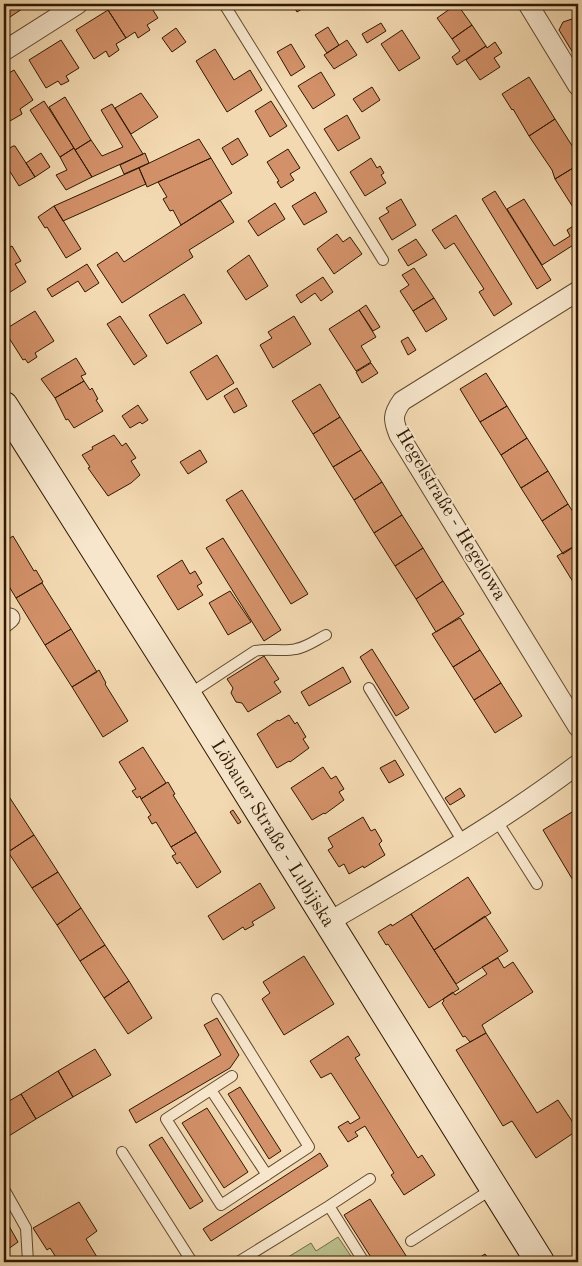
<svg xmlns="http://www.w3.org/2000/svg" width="582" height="1266" viewBox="0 0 582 1266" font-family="'Old Standard TT',serif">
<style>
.green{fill:#babf8c;stroke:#746c46}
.building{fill:#d39169;stroke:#2e1900}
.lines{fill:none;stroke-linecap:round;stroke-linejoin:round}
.service-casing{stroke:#5f492c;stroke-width:12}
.minor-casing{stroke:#5f492c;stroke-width:21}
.secondary-casing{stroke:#2e1900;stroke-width:30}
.service{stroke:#f7e6cc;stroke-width:10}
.minor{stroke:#f7e6cc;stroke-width:19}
.secondary{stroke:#f7e6cc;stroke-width:28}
.labels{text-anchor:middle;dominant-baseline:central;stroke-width:4;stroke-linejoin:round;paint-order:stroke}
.street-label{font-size:19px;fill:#2e1900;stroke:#f7e6cc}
</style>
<rect width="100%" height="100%" fill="#f3d9b1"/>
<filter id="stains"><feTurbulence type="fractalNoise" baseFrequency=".004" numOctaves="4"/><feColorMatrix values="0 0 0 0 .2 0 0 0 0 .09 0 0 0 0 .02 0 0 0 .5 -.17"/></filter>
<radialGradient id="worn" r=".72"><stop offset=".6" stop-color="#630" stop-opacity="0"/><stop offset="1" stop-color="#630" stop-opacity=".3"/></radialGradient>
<path class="green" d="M338,1237L355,1262H280L311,1243L316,1251Z"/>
<path class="building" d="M4,4H27L28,5L4,21Z
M119,4H149L158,18L147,25L150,30L138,38L135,32L126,38L108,10Z
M292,4H310L297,12Z
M457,4L472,25L452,39L437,18Z
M108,10L126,38L116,44L119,50L109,57L106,51L94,59L76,30Z
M578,17V61L559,30L563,22Z
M381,23L386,31L367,43L362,34Z
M472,25L486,46L457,65L452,57L460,51L452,39Z
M328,27L339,45L327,53L315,35Z
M176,28L186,42L172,52L162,38Z
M402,30L420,58L399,71L381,44Z
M61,40L79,68L66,76L69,81L61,85L58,81L46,88L29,60Z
M347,40L357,55L334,69L324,55Z
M495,42L502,53L494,58L500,67L480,80L466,60L486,46L487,48Z
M291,44L305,67L291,76L277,52Z
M215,49L234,80L250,70L262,90L227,112L196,61Z
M14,70L33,100L20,109L22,114L10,121L7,117L4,119V76Z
M321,72L335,95L313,109L298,86Z
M529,77L555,119L529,136L513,109L512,110L502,94Z
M372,87L380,100L362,112L353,99Z
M141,93L158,117L131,134L115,108Z
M65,97L91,140L75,150L49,107Z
M44,101L74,148L60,157L30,110Z
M271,101L287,126L270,137L255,111Z
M112,104L143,154L92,177L75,150L91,140L102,156L123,147L101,110Z
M347,115L360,138L338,151L324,129Z
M555,119L578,155V165L555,179L552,170L529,136Z
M238,138L248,155L232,165L222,148Z
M199,139L211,158L147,187L139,168Z
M13,146H15L35,177L19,186L4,162V152Z
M74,148L92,177L66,190L56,175L67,170L60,157Z
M288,149L300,168L290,174L294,180L281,188L277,182L279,181L267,162Z
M41,153L50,167L35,177L26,163Z
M145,153L149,163L124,174L120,165Z
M211,158L232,193L181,225L173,210L170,211L163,199L167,197L158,182Z
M371,158L377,168L380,166L384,173L381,175L386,183L365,196L350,172Z
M578,165V215L555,179Z
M139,168L146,184L63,221L54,206Z
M495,191L551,280L537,289L482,199Z
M315,192L327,212L304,225L292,206Z
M401,199L416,225L392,240L379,218L389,212L386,208Z
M524,199L554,246L570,236L567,230L578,223V242L542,265L507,209Z
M220,200L234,222L189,250L193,257L122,303L97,265L117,252L124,262Z
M275,203L285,219L258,236L248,221Z
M54,206L81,249L66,258L47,227L45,228L38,217Z
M456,215L512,304L494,316L479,292L484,289L454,243L445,249L432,230Z
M337,234L343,242L350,237L362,254L334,274L317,249Z
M416,239L427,255L408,266L398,250Z
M4,245L6,249L12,246L21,261L15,264L26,282L4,296Z
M249,255L268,286L246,300L227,271Z
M87,264L99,283L85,292L78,281L52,297L47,289Z
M414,268L434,298L413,311L400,291L409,285L402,275Z
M323,277L333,292L321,301L315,293L301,303L296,295Z
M184,294L202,323L167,344L149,315Z
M434,298L447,319L426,332L413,311Z
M366,305L380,327L373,331L359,310Z
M359,310L376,337L361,346L371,362L356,371L329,329Z
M35,311L54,341L35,353L37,357L28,363L25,359L23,360L4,330Z
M120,316L147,356L134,365L107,324Z
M294,316L311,344L273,368L260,345L272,338L268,332Z
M408,337L416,350L408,355L401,341Z
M217,355L234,383L207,400L190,372Z
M76,358L86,374L81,376L84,381L55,398L41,379Z
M371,363L378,373L362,383L356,372Z
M486,373L507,406L480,422L460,389Z
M84,381L90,390L92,388L98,399L96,400L103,411L74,428L68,419L66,420L55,398Z
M320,384L340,417L313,434L292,401Z
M237,388L247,406L234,413L224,396Z
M138,405L148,420L142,424L140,422L130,428L122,416Z
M507,406L527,438L501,455L480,422Z
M340,417L361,450L333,467L313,434Z
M114,435L122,446L126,443L136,458L131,461L140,475L131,483L108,496L88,468L90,467L82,455L93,449L92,447Z
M527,438L548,471L521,488L501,455Z
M200,450L207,462L188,474L180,462Z
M361,450L382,482L354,500L333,467Z
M548,471L568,504L542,521L521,488Z
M382,482L402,515L374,533L354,500Z
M242,490L308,594L291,604L226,500Z
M568,504L578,520V544L563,554L542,521Z
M402,515L423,548L395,566L374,533Z
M13,536L34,571L36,570L43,582L16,598L4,578V542Z
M223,538L281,630L264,641L206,548Z
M578,544V590L557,556Z
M423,548L443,581L416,599L395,566Z
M182,560L190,574L195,571L202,583L197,586L203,595L178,610L157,576Z
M443,581L464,614L436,632L416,599Z
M42,583L71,629L45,645L16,598Z
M230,591L251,622L228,635L209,603Z
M460,618L480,650L453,667L432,634Z
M71,629L97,672L72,687L45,645Z
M372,649L409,708L396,716L360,657Z
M480,650L501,683L474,700L453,667Z
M264,656L279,679L274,682L281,692L248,712L242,703L236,702L231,693L233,688L227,679Z
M343,667L351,682L309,706L301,692Z
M99,670L106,683L105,684L128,721L103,737L72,687Z
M501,683L522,716L495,733L474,700Z
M289,715L295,724L297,722L306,737L303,739L309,748L290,762L289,761L277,768L257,734L278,720L279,721Z
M143,747L166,783L141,799L140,796L137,798L132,791L136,789L119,762Z
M395,760L404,775L389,783L380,768Z
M323,767L331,779L336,776L344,789L339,792L344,800L325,814L324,813L312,820L291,788Z
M168,782L175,794L173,795L196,832L171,847L156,822L152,824L148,817L151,815L141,799Z
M460,788L465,796L450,805L445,798Z
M10,798L34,835L8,852L4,845V803Z
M233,810L241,822L238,824L230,812Z
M572,812L575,816L578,815V879L574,882L543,830Z
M363,817L371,831L375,829L382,841L379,844L385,855L364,868L363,866L349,874L344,864L339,867L328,850L333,847L328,838Z
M196,832L221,872L197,888L180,862L177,864L172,856L176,854L171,847Z
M34,835L58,872L32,888L8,852Z
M58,872L81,908L57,925L32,888Z
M468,877L491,913L434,950L411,914Z
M260,883L275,908L252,922L254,925L245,930L243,927L223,940L208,916Z
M81,908L105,945L80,961L57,925Z
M411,914L459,989L429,1008L388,944L386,945L378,932L391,924L392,926Z
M485,916L508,951L456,984L434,950Z
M105,945L129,981L104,998L80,961Z
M304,956L334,1004L284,1035L262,999L270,993L263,982Z
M498,958L504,968L513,962L533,992L482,1025L486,1033L470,1042L465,1036L463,1037L442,1003L444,1001L443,999L453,992L455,995L487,974L482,967Z
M129,981L152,1018L128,1034L104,998Z
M217,1018L239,1055L230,1068L136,1123L129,1110L221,1055L204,1025Z
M486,1033L537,1113L558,1100L578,1130L536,1158L512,1121L503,1126L456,1050Z
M348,1036L360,1055L355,1058L418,1158L422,1155L435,1175L404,1195L391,1175L394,1173L365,1126L355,1132L358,1136L348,1142L338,1127L348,1121L350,1124L360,1118L331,1073L321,1078L310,1061Z
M95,1049L111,1075L73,1097L58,1071Z
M58,1071L73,1097L36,1119L21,1094Z
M240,1087L281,1151L269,1159L228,1094Z
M21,1094L36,1119L4,1139V1104Z
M207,1108L248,1172L224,1188L182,1123Z
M162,1137L203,1201L190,1209L149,1145Z
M320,1153L328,1166L211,1241L203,1229Z
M370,1199L410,1262H374L344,1215Z
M79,1202L97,1231L86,1239L100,1262H59L50,1248L47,1250L33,1228Z
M4,1217L18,1242L4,1252Z
M485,1254L491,1262H472L477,1259Z"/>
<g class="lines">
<defs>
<path id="service" d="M224,4L383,260
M369,688L463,842
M188,695L255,651C269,648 283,652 296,649C307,647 316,640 326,635
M497,821L537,884
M217,999L309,1147L221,1205L166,1119L232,1076
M211,1090L267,1175
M122,1152L192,1262
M4,1189L26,1228L28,1262
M329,1206L370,1179
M411,1241L492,1189
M238,1262L329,1206L364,1262"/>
<path id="minor" d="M528,4L578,86
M4,51L78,4
M578,291L402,401C392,415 393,420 399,435L578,727
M4,623L10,618
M327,923C412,873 499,824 578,764"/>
<path id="secondary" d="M4,406L187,695L540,1262"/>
</defs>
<use href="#service" class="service-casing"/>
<use href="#minor" class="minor-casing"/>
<use href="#secondary" class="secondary-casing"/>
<use href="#service" class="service"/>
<use href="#minor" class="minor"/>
<use href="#secondary" class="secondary"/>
</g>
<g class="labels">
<g class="street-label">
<text transform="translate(450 515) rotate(59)">Hegelstraße - Hegelowa</text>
<text transform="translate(272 834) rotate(58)">Löbauer Straße - Lubijska</text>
</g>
</g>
<rect width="582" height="1266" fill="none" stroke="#f3d9b1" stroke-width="20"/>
<rect x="5" y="5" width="572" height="1256" fill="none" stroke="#2e1900" stroke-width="2.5"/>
<rect x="10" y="10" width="562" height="1246" fill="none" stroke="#2e1900"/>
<rect width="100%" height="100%" filter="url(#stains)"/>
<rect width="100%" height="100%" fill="url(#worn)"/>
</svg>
